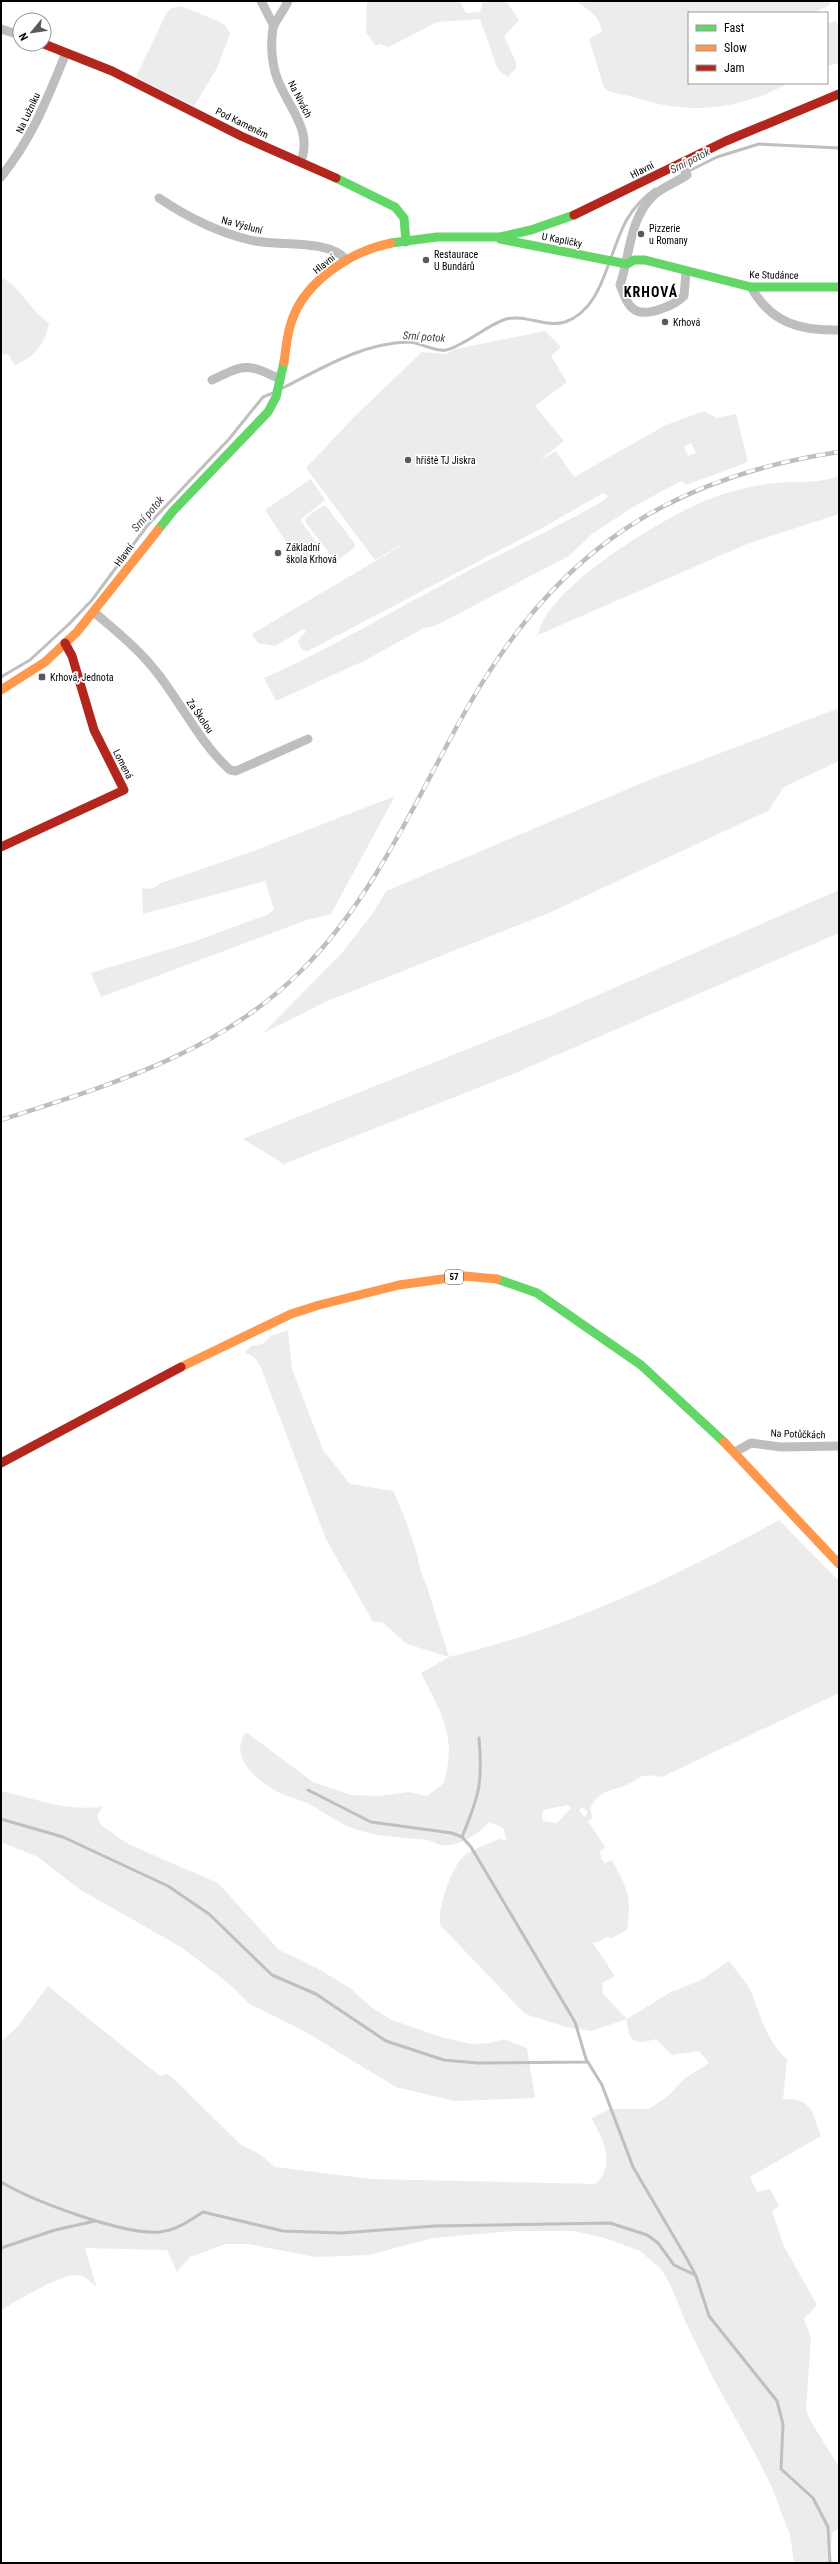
<svg xmlns="http://www.w3.org/2000/svg" width="840" height="2564" viewBox="0 0 840 2564" font-family="'Roboto Condensed',sans-serif">
<style>
.green{fill:#ececec;fill-rule:evenodd}
.lines{fill:none;stroke-linecap:round;stroke-linejoin:round}
.stream{stroke:#bfbfbf;stroke-width:3}
.street{stroke:#bebebe;stroke-width:9}
.fast{stroke:#63d668;stroke-width:9}
.slow{stroke:#ff974d;stroke-width:9}
.jam{stroke:#b3261e;stroke-width:9}
.rail-casing{stroke:#bebebe;stroke-width:4.5}
.rail{stroke:#fff;stroke-width:3;stroke-dasharray:9;stroke-linecap:butt}
.poi-dot{fill:#595959;stroke:#fff;stroke-width:1.5}
.labels{text-anchor:middle;dominant-baseline:central;stroke-width:3.5;stroke-linejoin:round;paint-order:stroke}
.shield{fill:#fff;stroke:#4c4c4c;stroke-width:1}
.shield-label{font-size:9px;font-weight:bold;fill:#000}
.street-label{font-size:10px;fill:#000;stroke:#fff}
.poi-label{font-size:10px;fill:#000;stroke:#fff;text-anchor:start}
.water-label{font-size:11px;font-style:italic;fill:#444;stroke:#fff}
.district-label{font-size:14px;font-weight:bold;letter-spacing:1px;fill:#000;stroke:#fff}
</style>
<rect width="100%" height="100%" fill="#fff"/>
<path class="green" d="M367,1H460L466,13L480,12L483,1H506L519,20L504,36L516,62V68L508,77L498,70L480,19L437,22L389,47L379,44L376,46L366,32Z
M577,1H832L828,6L813,13H689V83H789C738,111 688,115 633,97C624,94 611,94 604,88L589,39L602,32C600,15 588,11 577,1Z
M181,6L220,22L225,25L230,34L217,68L194,106L136,77L167,12L172,8Z
M836,20L839,27V63L827,66V24Z
M1,277L12,284L38,314L49,323C45,345 35,356 15,365L8,354L1,355Z
M545,331L561,347L551,356L567,382L535,406L564,441L539,461L556,451L574,477L666,425L704,411L717,418L736,414L748,462L686,485L681,481L633,507L592,534L569,556L435,626L424,628L366,660L276,701L264,678C335,647 400,606 468,571C513,548 559,526 603,501L608,496L603,493L544,527L308,651L302,650L298,642L300,637L306,632L304,629L275,646L258,643L252,634L423,533L375,560L306,468L354,417L422,352L445,354L456,349ZM691,443L696,453L688,456L684,447Z
M839,476V514L747,544L538,635C547,589 650,527 691,507C713,496 743,487 767,484C792,480 814,485 839,476Z
M311,479L325,500L300,520L321,549L300,563L265,510Z
M322,506H326L355,544L354,548L338,560L334,559L305,522L306,518Z
M839,708V761L784,787L768,811L549,913L325,1002L262,1034L341,954L373,913L386,891L649,780Z
M395,796L331,914L307,920L101,997L91,973L193,942L269,914L274,909L265,881L143,914L142,888L152,889L161,883L251,852Z
M839,890V933L513,1074L284,1164L243,1139L545,1018Z
M288,1330L292,1369L323,1450L350,1484L393,1491C402,1510 409,1529 415,1548C419,1559 419,1571 425,1581L449,1657C566,1629 675,1577 779,1520L839,1581V1693L662,1777C636,1772 641,1780 621,1787C607,1791 597,1793 590,1809L593,1818L588,1821L605,1847L600,1852L601,1858L605,1863L612,1860C628,1889 632,1897 627,1930L612,1938L607,1937L596,1943L592,1942L615,1976L602,1983L603,1994L627,2019L669,1993L701,1980L729,1961C737,1972 747,1982 752,1994C759,2013 770,2047 787,2059L783,2099C814,2098 812,2114 821,2136L750,2177L757,2192L770,2189L779,2206L772,2211L784,2246L817,2305L804,2319L811,2338L806,2409L810,2420L839,2467V2528L832,2533L830,2563H794L790,2535L772,2488L758,2459L712,2376L686,2323L670,2284L661,2269L640,2251L605,2238L574,2231H514L433,2238L369,2255L316,2257L248,2244H226L190,2257L177,2272L167,2250L85,2248L97,2288C92,2283 85,2275 77,2275C60,2274 17,2301 1,2310V2042L18,2026L48,1986L160,2076L167,2074L174,2079L241,2145L258,2153L275,2167L371,2179L595,2184C617,2166 603,2138 591,2118L610,2109H649L668,2096L685,2078L709,2063L699,2051L672,2055L656,2039C634,2045 628,2043 627,2019L591,2031L566,2027L525,2014L441,1926C435,1911 453,1864 465,1855C475,1848 488,1844 499,1839L507,1841L503,1828L489,1822C477,1835 460,1847 441,1845C436,1845 432,1840 427,1840C403,1837 375,1837 352,1828C336,1822 322,1810 307,1803C296,1798 283,1796 273,1789C253,1777 229,1755 246,1732L313,1782L351,1795L378,1796L409,1792L427,1796L444,1783C457,1734 442,1716 421,1673L449,1657L407,1644L382,1622H373L326,1539L261,1368L256,1359L245,1352L251,1346L263,1344L271,1336ZM567,1805L571,1808L557,1823L543,1821L542,1813L544,1810ZM582,1807L588,1812L585,1817L579,1811Z
M1,1791C33,1798 70,1813 103,1806L97,1816L101,1825L128,1844L218,1883L279,1950L315,1967L350,1988L371,2007L392,2020L444,2038L472,2044L490,2043L504,2039L527,2048L535,2098L454,2101L396,2087L304,2031L250,2004L228,1983L181,1947L79,1889L38,1857L1,1842Z"/>
<g class="lines">
<path class="stream" d="M687,172L717,157L759,144L839,148
M611,258C622,227 628,209 655,189
M283,388C322,368 363,343 408,342C420,342 434,352 446,350C464,346 487,325 506,319C526,314 546,328 565,322C591,313 601,286 609,263
M1,677L30,660L69,624L92,600L147,526L229,439L263,397L273,393
M308,1790L371,1822L452,1833L462,1837L471,1847L575,2022L586,2059L602,2085L633,2167L687,2259L696,2276L709,2316L777,2401L783,2424L781,2469L813,2498L828,2527L830,2563
M1,1819L63,1837L168,1886L209,1914L272,1975L316,1994L386,2041L444,2060L477,2063L587,2062
M462,1837C479,1796 483,1783 479,1738
M1,2182C33,2201 123,2235 159,2232C176,2231 190,2220 203,2212L283,2231L341,2233L435,2226L610,2223L647,2235L658,2243L674,2265L695,2275
M1,2248L55,2230L95,2221"/>
<path class="street" d="M261,1L274,26
M288,1C285,9 275,21 273,28C270,46 272,69 280,85C292,112 312,131 301,162
M1,29L20,35
M681,163L687,175C677,182 662,187 653,196C629,219 630,256 620,285C624,294 627,307 637,311C649,316 675,305 684,296L686,272
M1,177C34,135 46,101 66,53
M159,198C187,217 217,232 250,240C278,247 327,238 347,260
M751,287C771,323 800,331 839,330
M212,380C245,364 247,363 280,379
M94,612C117,632 140,650 158,674C183,706 200,743 230,770L236,771L308,739
M735,1452L751,1443L781,1447L839,1446"/>
<path class="fast" d="M336,178L395,207L404,218L406,242
M500,239L627,264L634,260H645L751,287H839
M391,243L437,237H500L531,230L574,215
M158,530L173,511L268,412L276,397L284,362
M497,1279L537,1293L641,1365L724,1442"/>
<path class="slow" d="M284,362C286,348 287,333 292,320C306,280 352,251 391,243
M1,690L45,662L77,632L158,530
M181,1367L291,1314L319,1305L399,1285L464,1276L497,1279
M724,1442L839,1564"/>
<path class="jam" d="M44,44L112,71L241,136L336,178
M574,215L726,141L839,94
M1,847L124,790L94,730L72,656L65,643
M1,1463L181,1367"/>
<defs>
<path id="rail" d="M1,1120C109,1085 218,1054 301,971C369,903 409,815 455,730C543,565 652,480 839,452"/>
</defs>
<use href="#rail" class="rail-casing"/>
<use href="#rail" class="rail"/>
</g>
<g class="poi-dot">
<circle cx="641" cy="234" r="4"/>
<circle cx="426" cy="260" r="4"/>
<circle cx="665" cy="322" r="4"/>
<circle cx="408" cy="460" r="4"/>
<circle cx="278" cy="553" r="4"/>
<rect x="38" y="673" width="8" height="8" rx="2"/>
</g>
<g class="labels">
<rect class="shield" x="445" y="1270" width="18" height="14" rx="3"/>
<g class="shield-label">
<text x="454" y="1277">57</text>
</g>
<g class="street-label">
<text transform="translate(300 99) rotate(63)">Na Nivách</text>
<text transform="translate(28 113) rotate(-65)">Na Lužníku</text>
<text transform="translate(242 123) rotate(26)">Pod Kameněm</text>
<text transform="translate(642 170) rotate(-27)">Hlavní</text>
<text transform="translate(242 225) rotate(15)">Na Výsluní</text>
<text transform="translate(562 240) rotate(11)">U Kapličky</text>
<text transform="translate(324 264) rotate(-39)">Hlavní</text>
<text transform="translate(774 275) rotate(1)">Ke Studánce</text>
<text transform="translate(124 555) rotate(-54)">Hlavní</text>
<text transform="translate(200 716) rotate(55)">Za Školou</text>
<text transform="translate(123 764) rotate(63)">Lomená</text>
<text transform="translate(798 1434) rotate(2)">Na Potůčkách</text>
</g>
<g class="poi-label">
<text x="649" y="228">Pizzerie<tspan x="649" dy="12">u Romany</tspan></text>
<text x="434" y="254">Restaurace<tspan x="434" dy="12">U Bundárů</tspan></text>
<text x="673" y="322">Krhová</text>
<text x="416" y="460">hřiště TJ Jiskra</text>
<text x="286" y="547">Základní<tspan x="286" dy="12">škola Krhová</tspan></text>
<text x="50" y="677">Krhová, Jednota</text>
</g>
<g class="water-label">
<text transform="translate(690 161) rotate(-27)">Srní potok</text>
<text transform="translate(424 337) rotate(4)">Srní potok</text>
<text transform="translate(148 514) rotate(-49)">Srní potok</text>
</g>
<g class="district-label">
<text x="651" y="292">KRHOVÁ</text>
</g>
</g>
<rect width="840" height="2564" fill="none" stroke="#000000" stroke-width="4"/>
<rect x="688" y="12" width="140" height="72" fill="#ffffff" stroke="#999999"/>
<rect x="696" y="25" width="20" height="6" fill="#63d668" stroke="#999999"/>
<text x="724" y="32" font-size="12" fill="#000000">Fast</text>
<rect x="696" y="45" width="20" height="6" fill="#ff974d" stroke="#999999"/>
<text x="724" y="52" font-size="12" fill="#000000">Slow</text>
<rect x="696" y="65" width="20" height="6" fill="#b3261e" stroke="#999999"/>
<text x="724" y="72" font-size="12" fill="#000000">Jam</text>
<g transform="translate(32 32) rotate(241)"><circle r="19" fill="#ffffff" stroke="#999999"/>
<path d="M0-3L7 15L0 10L-7 15Z" fill="#595959"/>
<text y="-6" font-size="11" font-weight="bold" text-anchor="middle" fill="#000000">N</text>
</g>
</svg>
